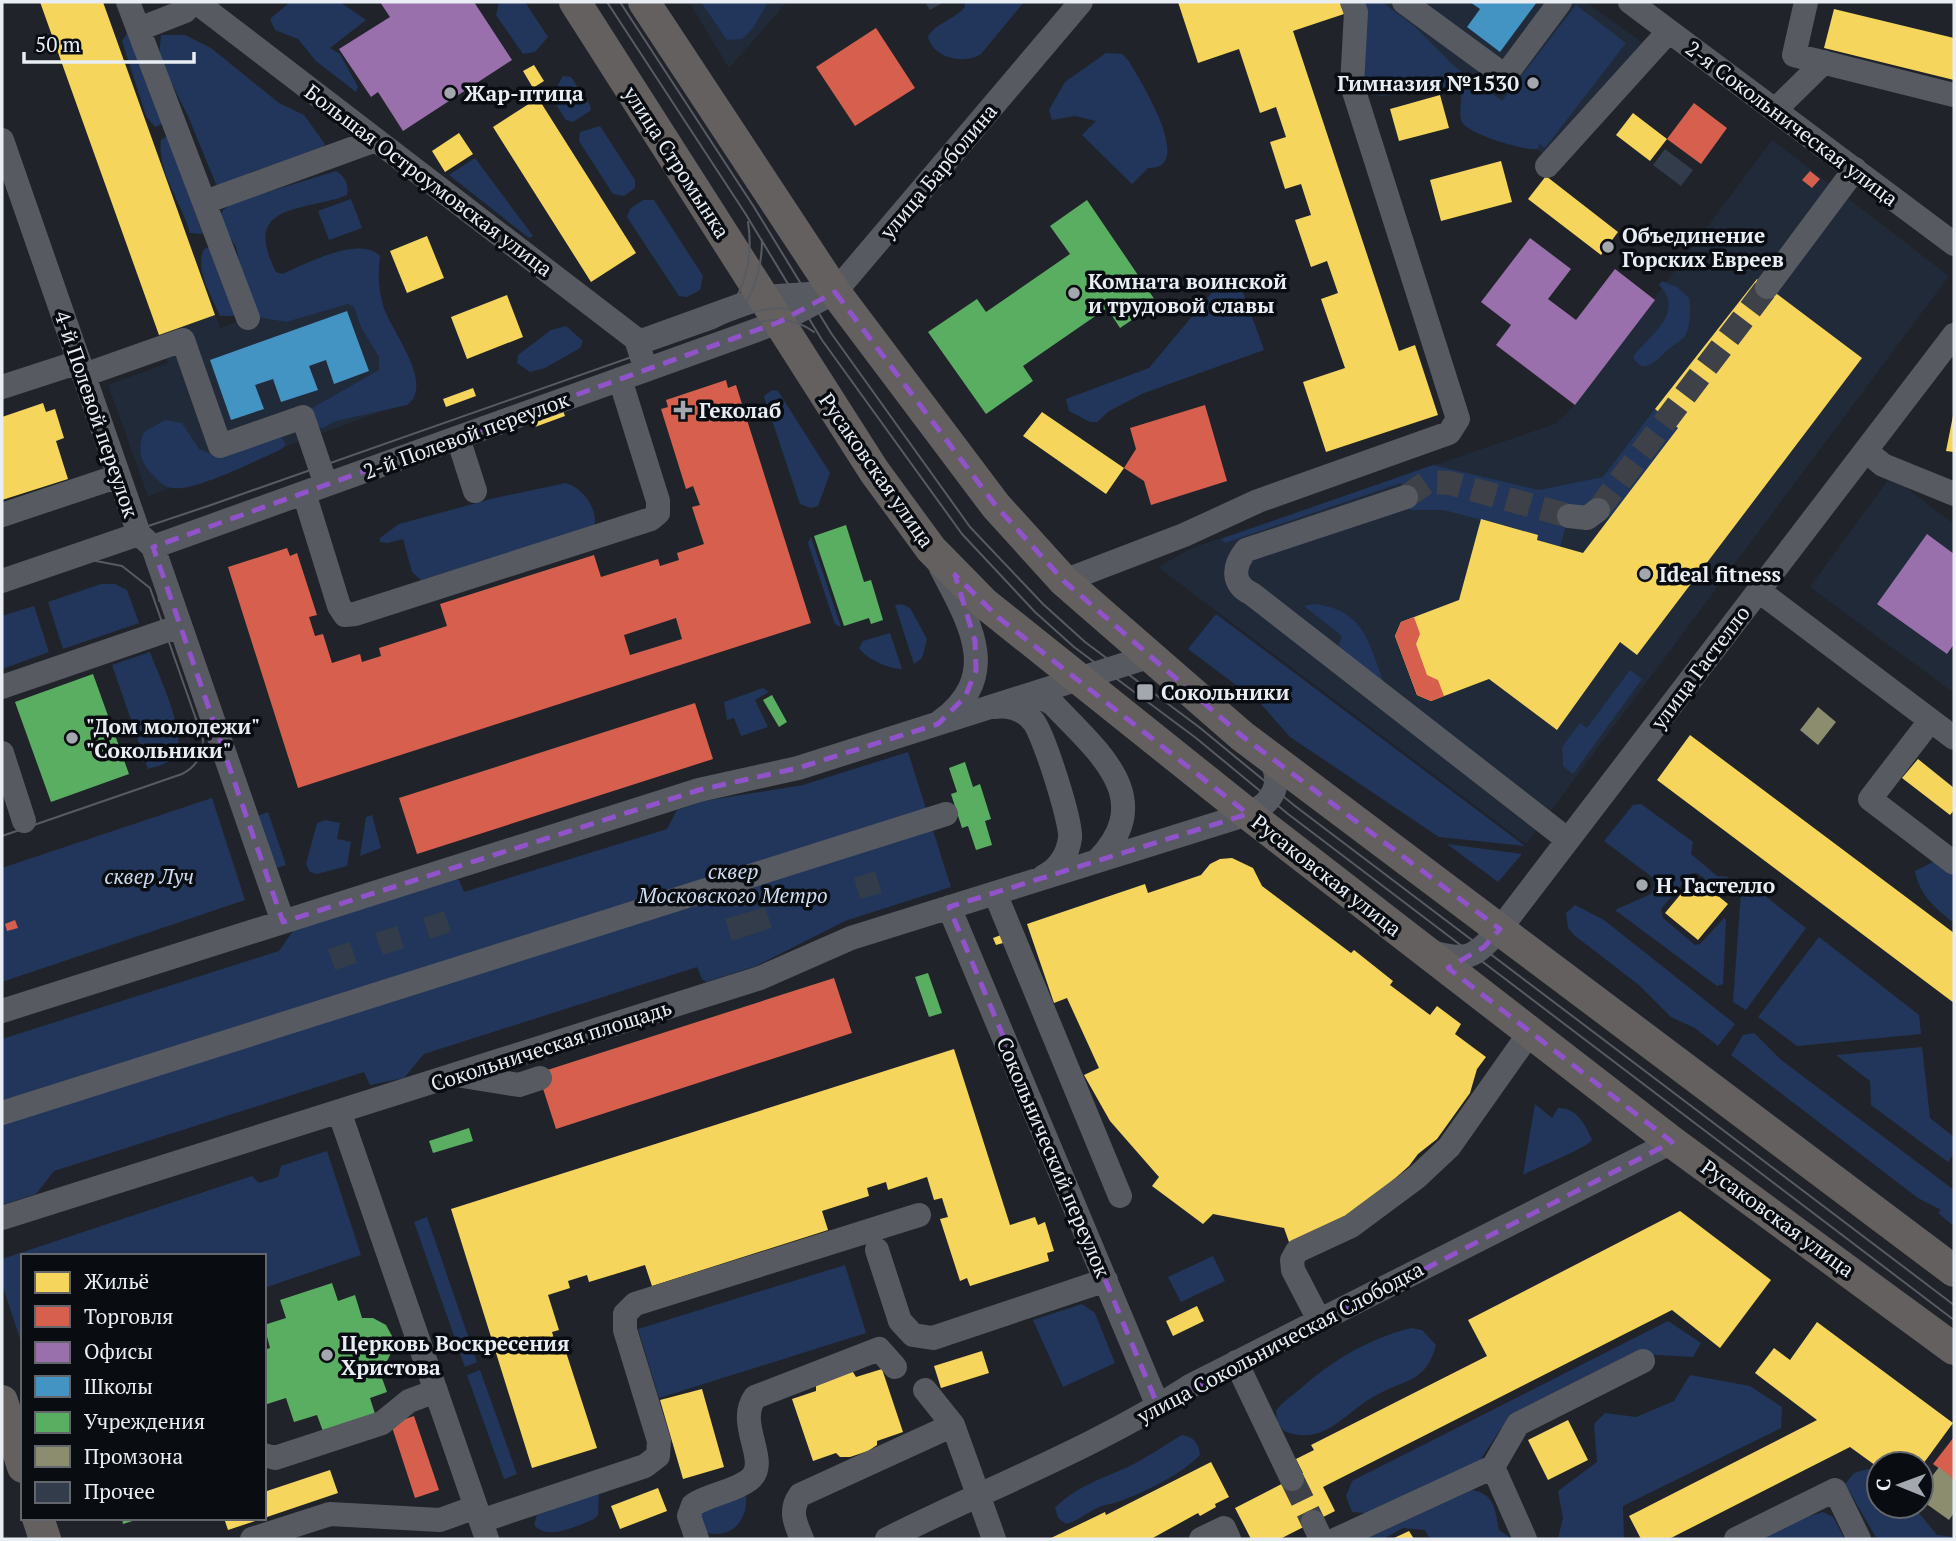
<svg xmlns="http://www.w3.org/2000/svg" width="1956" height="1541" viewBox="0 0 1956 1541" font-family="'PT Serif',serif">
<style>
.built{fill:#212a39}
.green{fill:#21365a}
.homes{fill:#f6d55c}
.shops{fill:#d6604d;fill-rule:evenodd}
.offices{fill:#9970ab}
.schools{fill:#4393c3}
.public{fill:#5aae61}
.industry{fill:#8c8c6e}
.building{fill:#333c4a}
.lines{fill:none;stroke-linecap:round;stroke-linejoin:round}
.minor-tunnel{stroke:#3e4248;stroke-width:24;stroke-dasharray:24 12;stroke-linecap:butt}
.minor{stroke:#575a60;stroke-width:24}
.major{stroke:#64605f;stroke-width:32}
.tram{stroke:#585b61;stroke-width:2}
.marked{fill:none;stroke:#9153ca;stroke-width:5;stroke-dasharray:14 9;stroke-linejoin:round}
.poi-dot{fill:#a3a7ae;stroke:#090c11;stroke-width:2.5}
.labels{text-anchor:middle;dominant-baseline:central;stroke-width:7;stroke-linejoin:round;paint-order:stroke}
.poi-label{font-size:21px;font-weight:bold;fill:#e9eef5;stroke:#090c11;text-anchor:start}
.street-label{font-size:21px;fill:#e9eef5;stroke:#090c11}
.park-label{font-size:21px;font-style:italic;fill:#cfdbee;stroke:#090c11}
</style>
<rect width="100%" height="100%" fill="#20242a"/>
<path class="built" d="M689,2H787L729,68Z
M1366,2H1586L1647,46L1547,157L1446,78Z
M1772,140L1949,276L1526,844L1158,567L1192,548L1555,424L1575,405Z
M371,274L416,399L148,496L108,385L168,363L159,335L215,315L220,328Z
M1891,476L1954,524V693L1810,587Z"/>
<path class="green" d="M290,2H340L366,20L330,48L340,54L358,87L356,92L316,61L298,39L275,30L270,19Z
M499,2H525L548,37L535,52L523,54L496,15Z
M701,2H768L753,28L742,39L727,40Z
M964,2H1024L981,54C964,65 933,58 928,37C935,23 954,20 965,7Z
M1361,2H1382L1413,25L1454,66L1502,101L1576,5L1626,43L1545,148L1539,144L1538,149C1524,151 1468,134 1462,122C1458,114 1462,103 1461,94C1426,72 1394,105 1369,93L1364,86Z
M128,32L166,122L155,127L146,116L122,41Z
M161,35H185L211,48L279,103L304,115L325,144L321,150L254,171L218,189L188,116L159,58Z
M1106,53L1122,54L1128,60C1139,78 1197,170 1148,168L1132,184L1082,135L1096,121L1075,116L1052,120L1049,110L1065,82Z
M563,76L571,77L590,105L591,110L573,122L566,120L551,97Z
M600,126L635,180V188L624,196L613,194L579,141L580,132Z
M167,136L203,234L190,233C182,202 157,173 161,140Z
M475,158L533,236L529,238L449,175Z
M336,171C345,176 349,185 347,195C305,212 240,202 276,272L282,274C306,264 359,235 380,256C378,273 378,288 383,305C389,329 436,383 407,405L336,421L323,428L316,427L310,415L312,408L379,370V357L361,327L354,307L348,304L286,322L259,317L246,294L236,247L225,230L221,216L223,210L235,202Z
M351,199L362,228L329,240L318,211Z
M643,200H654L703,276L700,290L687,297L679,296L627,217L630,209Z
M210,247L238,310L234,316H220C212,297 194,269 204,249Z
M1239,281L1264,350L1144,393L1109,411L1097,422H1090L1069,411L1066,399L1149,368L1215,289Z
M1662,281L1677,287L1689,298C1691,307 1690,323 1687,332C1685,339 1677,342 1671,347C1659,357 1645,378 1633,357C1647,337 1687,313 1659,285Z
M566,326L583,341L580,348L545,368L530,372L517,363L518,355L551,330Z
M772,390L778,391L830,473L818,506L811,508L800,504L764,396Z
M1655,409L1678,428L1610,518L1590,503L1571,508L1560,547L1537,540V535L1444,510H1410L1401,483L1225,543L1221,539L1433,465L1539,490L1603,477Z
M165,420L182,423L199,449L213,455L274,436L282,438L286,445L280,450C257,460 194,492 172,488C162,486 157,479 150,472C139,459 138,447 144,432Z
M566,483C583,488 599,510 594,527L421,580L412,572L403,539L388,543L380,542V538L399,524L495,498Z
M811,537L841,627L835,624L808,543Z
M101,584H115L127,590L139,623L63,649L48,602Z
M902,604L910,608L927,639L922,658L914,664L895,605Z
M1314,604C1363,609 1369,642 1384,683L1338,648L1342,636L1304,606Z
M34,606L49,652L2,669V616Z
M1216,614L1525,846L1439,837L1290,737L1260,703L1188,649Z
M890,633L902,669C889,669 866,659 859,648L863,641Z
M150,652C158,674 187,734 176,753C170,764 158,766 148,769L112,665Z
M1630,670L1642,679L1573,774L1563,766L1562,747L1580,723L1587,728Z
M763,688L769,692L755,700L768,727L741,736L734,718L727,720L724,702Z
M908,752L951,887L845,921L756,966L706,982L702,979L697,967L424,1054L404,1078L370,1085L364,1072L54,1171L36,1194L2,1205V1039L279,951L295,928L454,879L459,880L464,892L667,829L677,810L704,801L803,785Z
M212,798L245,900L2,982V868Z
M1641,804L1693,842L1691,854L1717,876L1728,877L1729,891L1725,894L1697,873H1692L1661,909L1663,918L1695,945L1700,944L1724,918L1726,920L1723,984L1717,986L1615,910L1651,894L1654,885L1652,877L1604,841L1633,805Z
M268,812L286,865L273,869L255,817Z
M372,815L381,848L360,856L366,817Z
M325,820L340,823L337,839L351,842L347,866L317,874L310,872L306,864L317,823Z
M1447,844L1522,854L1498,882Z
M1933,862L1954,870V923C1935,908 1920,896 1915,871Z
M1742,878L1806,928L1746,1010L1733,1002Z
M1575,905L1604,920L1735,1024L1718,1046L1695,1028L1671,1017L1639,985L1574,935L1568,928L1566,913Z
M1819,937L1919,1015L1921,1034L1797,1046L1758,1017Z
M1754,1033L1780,1059L1954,1190V1226L1938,1213L1941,1210L1918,1198L1731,1055L1743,1035Z
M1922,1047L1930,1118L1954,1137V1153L1948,1162L1871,1105L1870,1081L1836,1055Z
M1535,1104L1552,1118L1558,1108C1576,1107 1586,1125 1592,1140C1585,1149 1538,1167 1523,1175Z
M327,1151L361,1255L264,1288V1256H23V1348L2,1284V1259L252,1176L259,1183L278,1177L281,1166Z
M427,1217L477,1362L465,1367L414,1222Z
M1213,1256L1225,1281L1181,1302L1168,1277Z
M845,1265L866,1333L659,1398L638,1329Z
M1082,1304L1095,1313L1115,1363L1063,1387L1033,1320Z
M1668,1321L1701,1343L1693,1357L1640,1354L1541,1403L1500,1430L1475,1468L1374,1514L1352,1512L1346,1496L1352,1481Z
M1411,1328L1422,1330L1436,1345C1426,1384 1403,1379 1373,1397C1343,1414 1324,1447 1284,1431L1277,1422L1276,1411C1283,1401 1291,1397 1300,1389C1333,1360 1368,1339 1411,1328Z
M480,1370L517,1474L504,1479L467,1375Z
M1690,1375L1750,1386L1782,1407L1781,1428L1623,1506L1624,1539H1558L1563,1518L1558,1491L1597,1462L1594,1424L1605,1413L1636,1417L1674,1401Z
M1182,1435C1194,1437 1198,1442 1200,1455C1182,1474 1145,1492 1120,1501C1114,1504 1106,1504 1099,1507C1088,1512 1078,1521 1066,1524L1058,1518L1055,1508C1076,1486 1104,1478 1130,1466C1148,1457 1165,1445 1182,1435Z
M1868,1469L1879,1478V1506H1913L1937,1535L1953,1537V1539H1877L1845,1484L1854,1473Z
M1472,1490C1495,1494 1495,1510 1499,1530L1512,1539H1430L1425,1530L1403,1528L1383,1539H1365Z
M599,1492L598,1515L594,1519C577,1526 548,1541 534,1525L537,1515Z
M746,1495C748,1522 731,1540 703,1532L695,1515Z
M1823,1512L1833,1517L1845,1539H1759L1800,1519Z"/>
<path class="homes" d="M40,2H103L215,315L159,335Z
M1178,2H1340L1344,14L1293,31L1399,351L1415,345L1438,415L1326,452L1303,382L1345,368L1321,299L1338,293L1327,261L1311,267L1295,220L1311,215L1301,184L1285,189L1270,142L1286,137L1276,107L1260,113L1239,49L1198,63Z
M1834,9L1954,38V80L1824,48Z
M534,65L544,81L533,88L523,71Z
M1440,95L1449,128L1399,141L1390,109Z
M538,98L636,253L591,282L493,127Z
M1633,113L1667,139L1650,161L1616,135Z
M459,133L473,154L445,172L432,151Z
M1501,161L1512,202L1441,221L1430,180Z
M1546,176L1618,232L1601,255L1528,199Z
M427,236L444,278L407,293L390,251Z
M1757,279L1862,358L1637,655L1620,642L1557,730L1489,679L1431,701L1417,695L1395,636L1401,622L1459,600L1481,519L1538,535L1537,540L1583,553L1678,428L1655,409Z
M507,295L523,337L467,359L451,317Z
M473,388L476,396L446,407L443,399Z
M43,403L46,412L55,409L64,438L56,441L68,479L2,500V417Z
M562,408L565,416L535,427L532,419Z
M1042,412L1124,468L1106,494L1023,436Z
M1953,416H1954V452L1946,451Z
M1690,735L1954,933V1003L1657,780Z
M1918,759L1954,788V810L1950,815L1902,778Z
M1232,858L1253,868L1262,886L1351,953L1354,950L1393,981L1390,985L1430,1015L1437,1006L1461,1024L1455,1034L1486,1057L1477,1069L1470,1093L1437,1139L1418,1154L1409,1166L1349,1219L1289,1242L1284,1228L1213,1214L1203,1224L1152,1186L1159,1177L1110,1121L1084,1075L1099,1068L1067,998L1054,1003L1027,924L1145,884L1148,893L1201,875L1210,864L1220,859Z
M1695,877L1728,904L1698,940L1665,913Z
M1001,935L1003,943L996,945L993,938Z
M954,1049L1010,1225L1035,1217L1038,1225L1045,1222L1054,1251L1047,1253L1049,1261L970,1286L967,1278L960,1281L940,1219L948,1217L942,1198L934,1200L927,1177L888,1190L886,1182L867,1188L869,1196L822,1211L828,1230L652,1286L645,1265L589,1282L587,1275L568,1281L570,1288L548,1295L559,1330L552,1332L558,1352L565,1349L597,1448L532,1468L451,1209Z
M1680,1211L1771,1280L1720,1348L1672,1310L1323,1487L1335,1511L1280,1539H1251L1235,1508L1303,1473L1296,1459L1314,1450L1311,1445L1487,1356L1468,1320Z
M1197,1306L1204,1321L1173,1336L1166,1321Z
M1817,1322L1953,1423L1923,1464H1879V1468L1850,1447L1669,1539H1641L1629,1516L1817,1420L1755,1373L1774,1348L1790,1360Z
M982,1351L989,1373L941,1388L934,1366Z
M882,1369L903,1432L877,1441V1445L868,1451L850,1457H840L836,1453L813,1461L792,1399L816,1391V1385L842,1373L853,1372L856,1377Z
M702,1389L724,1467L683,1479L660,1400Z
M1568,1420L1588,1460L1548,1480L1528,1440Z
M1211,1462L1229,1497L1215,1504L1216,1507L1200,1516L1198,1513L1151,1539H1049L1105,1512L1106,1515Z
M330,1470L338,1493L264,1518V1492Z
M658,1488L667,1511L620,1529L611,1506Z
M224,1518H261V1519L228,1530Z
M1409,1531L1414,1539H1392Z"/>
<path class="shops" d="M876,28L915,88L855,126L816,67Z
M1694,103L1727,128L1701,164L1667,139Z
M1810,171L1820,179L1812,188L1802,180Z
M726,380L728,388L736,385L811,623L298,788L228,567L287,548L290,556L297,553L317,615L309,617L315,636L323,634L332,663L360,654L362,662L381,656L379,648L447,626L440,604L594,555L601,577L658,559L660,566L679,560L677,553L704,544L692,507L700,505L693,486L686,489L661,409L668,407L666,400ZM676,618L682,639L630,655L624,635Z
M1205,405L1227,481L1151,505L1144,481L1124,468L1136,449L1130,428Z
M1414,617L1420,634L1416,644L1427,675L1438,680L1444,696L1431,701L1417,695L1395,636L1401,622Z
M695,703L713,759L417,854L399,798Z
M15,920L18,928L7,931L5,924Z
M834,978L852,1033L556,1129L538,1073Z
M414,1416L439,1490L415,1498L391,1424Z
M1954,1437V1479L1933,1464Z"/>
<path class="offices" d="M380,2H474L512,60L403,131L378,92L371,97L339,49L390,17Z
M1530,238L1571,269L1548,299L1576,320L1615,269L1655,300L1575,405L1496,345L1511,325L1481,302Z
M1927,534L1954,554V644L1947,654L1877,604Z"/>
<path class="schools" d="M1470,2H1537L1500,52L1467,27L1480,9Z
M347,311L369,371L334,384L326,360L309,366L318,390L281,402L273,379L255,385L264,409L231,420L210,360Z"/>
<path class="public" d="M1087,200L1157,303L1120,328L1107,308L1023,366L1033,381L986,414L928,332L977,299L986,312L1070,254L1050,226Z
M846,525L864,582L871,580L883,620L871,624L869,618L844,626L814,536Z
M93,674L129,774L51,802L15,702Z
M772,695L787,722L779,727L763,700Z
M965,762L973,787L980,784L991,819L985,821L992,845L976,850L968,826L962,828L951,794L957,792L949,768Z
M928,973L942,1013L929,1017L915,977Z
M469,1128L473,1141L433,1153L429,1141Z
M332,1283L338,1301L355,1295L362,1318H373L386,1325L392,1336L393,1349L387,1361L378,1367L387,1392L370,1398L376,1417L324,1434L317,1415L294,1422L286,1398L264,1405V1350L270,1348L264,1325L286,1318L280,1300Z
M122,1518H139V1519L123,1524Z"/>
<path class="industry" d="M1818,707L1836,722L1818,745L1800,730Z
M1939,1467L1954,1479V1513L1949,1520L1921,1500V1491Z"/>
<path class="building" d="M925,2H944L930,10Z
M1665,149L1693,170L1681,186L1653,165Z
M875,871L882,893L860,899L854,878Z
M765,907L772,928L732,941L725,919Z
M444,911L451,932L430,939L423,918Z
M397,926L404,948L383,955L375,933Z
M350,942L357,963L335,970L328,949Z"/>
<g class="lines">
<path class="minor-tunnel" d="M1406,497L1427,482L1450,483L1569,516
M1598,510L1767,287
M1292,1479L1313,1522"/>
<path class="minor" d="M128,2L248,318
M196,2L636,339L646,370
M1404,2L1505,76L1560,2
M1630,2L1954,244
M1806,2L1794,55L1954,95
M139,29L185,11L193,2
M1775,110L1824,62
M2,140L139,534L153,547L283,922
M1547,166L1669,31
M205,202L376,140
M1767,287L1855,169
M636,339L644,340L763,297L823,293
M84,375L183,340L220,446L303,417L326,485
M2,387L79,362
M458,438L475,491
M1866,451L1883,465L1954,494
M304,493L339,606L345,615L355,614L651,519L658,513V501L620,379
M1406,497L1246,550C1233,566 1231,584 1252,594L1568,840
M2,515L119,476
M1569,516L1587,518L1598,510
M153,547L779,322L835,292L1081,2
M941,568C969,622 1003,675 941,721
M2,581L139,534
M1064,581L1184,535L1258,501L1449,433L1458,419L1352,85L1356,12L1352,2
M1759,591L1954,738
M2,687L180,626
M1025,697L1044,699L1053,704C1097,751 1159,798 1097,861
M994,707C1009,705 1023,709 1033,721C1043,732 1072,823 1070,838C1068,854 1059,869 1044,876
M1930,721L1870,799L1954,863
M2,753L24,821
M995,893L1120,1196
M949,907L1158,1406
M1428,951C1467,962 1473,959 1500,929L1954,335
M2,1011L699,790L798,768L1151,656
M462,1076L519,1085L540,1078
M339,1111L487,1539
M2,1113L946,814
M2,1218L760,978L851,938L1248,814C1274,803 1285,781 1268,756
M877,1250L900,1321L913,1335L933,1338L1106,1280
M1319,1320L1293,1270L1292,1260L1297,1251L1351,1226L1417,1177L1449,1147L1531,1031
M1236,1362L1292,1479
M953,1425L994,1539
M264,1455L275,1458L382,1423L409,1401L436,1391
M1493,1467L1525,1539
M481,1521L645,1466L658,1456L659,1441L625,1330V1314L635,1304L919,1215
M1313,1522L1321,1539
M252,1539L330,1514L440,1520L476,1507
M697,1539L689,1516L693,1505C710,1494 733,1492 749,1480C772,1462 735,1425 755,1397L879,1349L895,1367
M802,1539C795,1523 789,1510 800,1495L953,1425L925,1390
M887,1539C988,1488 1095,1448 1190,1386L1672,1142
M1201,1539L1224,1528L1229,1539
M1337,1539L1493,1467L1518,1424L1643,1361
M1736,1539L1835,1490L1859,1539"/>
<path class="major" d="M575,2L874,471L931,549L984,603L1248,814L1672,1142L1954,1349
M644,2L835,292L996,506L1064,581L1242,736L1954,1271
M2,1401L23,1467
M38,1518L45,1539"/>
<path class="tram" d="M607,2L745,213L822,340L962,534L1035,612L1074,647L1196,738L1288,814L1954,1320
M620,2L754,207L831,333L970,527L1043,604L1085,642L1199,727L1295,806L1954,1305
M736,318C754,294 762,269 762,240
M717,325C744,295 754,261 748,222
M715,338C747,325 782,308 814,332
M2,575L211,505L714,328C744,313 777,300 809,315
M2,588L213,515
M159,601C156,572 166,545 185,525
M2,836L182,774C196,767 203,756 203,739L150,588L122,566L91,560"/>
</g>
<path class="marked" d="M835,292L996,506L1064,581L1242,736L1500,929L1484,947L1448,968L1672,1142L1158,1406L949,907L1248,814L999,618L955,575L975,641L976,670L965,697L938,724L798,768L699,790L283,922L153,547L779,322Z"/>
<g class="poi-dot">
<circle cx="1533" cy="83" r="7"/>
<circle cx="450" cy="93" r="7"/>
<circle cx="1608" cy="247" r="7"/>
<circle cx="1074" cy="293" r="7"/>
<path d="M679.5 399.5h7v7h7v7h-7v7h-7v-7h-7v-7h7z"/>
<circle cx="1645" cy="574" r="7"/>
<rect x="1136" y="683" width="18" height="18" rx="3.5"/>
<circle cx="72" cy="738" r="7"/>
<circle cx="1642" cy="885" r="7"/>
<circle cx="327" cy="1355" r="7"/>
</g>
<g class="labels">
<g class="poi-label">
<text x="1519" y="83" text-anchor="end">Гимназия №1530</text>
<text x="464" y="93">Жар-птица</text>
<text x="1622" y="235">Объединение<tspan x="1622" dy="24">Горских Евреев</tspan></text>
<text x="1088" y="281">Комната воинской<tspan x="1088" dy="24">и трудовой славы</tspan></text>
<text x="699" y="410">Геколаб</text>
<text x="1659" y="574">Ideal fitness</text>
<text x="1161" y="692">Сокольники</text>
<text x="86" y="726">"Дом молодежи"<tspan x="86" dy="24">"Сокольники"</tspan></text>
<text x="1656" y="885">Н. Гастелло</text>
<text x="341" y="1343">Церковь Воскресения<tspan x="341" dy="24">Христова</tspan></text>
</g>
<g class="street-label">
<text transform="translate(1792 123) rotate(37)">2-я Сокольническая улица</text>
<text transform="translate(677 162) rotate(57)">улица Стромынка</text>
<text transform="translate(938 171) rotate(-50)">улица Барболина</text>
<text transform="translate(429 180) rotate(37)">Большая Остроумовская улица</text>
<text transform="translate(97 414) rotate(71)">4-й Полевой переулок</text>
<text transform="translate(466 435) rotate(-20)">2-й Полевой переулок</text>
<text transform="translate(877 470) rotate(55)">Русаковская улица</text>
<text transform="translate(1700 667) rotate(-53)">улица Гастелло</text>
<text transform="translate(1327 875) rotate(38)">Русаковская улица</text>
<text transform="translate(551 1045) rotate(-18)">Сокольническая площадь</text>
<text transform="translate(1054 1157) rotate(67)">Сокольнический переулок</text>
<text transform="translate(1778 1218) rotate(36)">Русаковская улица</text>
<text transform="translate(1280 1342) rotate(-28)">улица Сокольническая Слободка</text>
</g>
<g class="park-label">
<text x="733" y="871">сквер<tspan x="733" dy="24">Московского Метро</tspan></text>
<text x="149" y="876">сквер Луч</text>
</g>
</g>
<rect width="1956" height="1541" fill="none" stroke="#e9eef5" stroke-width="7"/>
<rect x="21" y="1254" width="245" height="266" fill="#090c11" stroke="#63666c" stroke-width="2"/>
<rect x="35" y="1272" width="35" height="21" fill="#f6d55c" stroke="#63666c" stroke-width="2"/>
<text x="84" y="1289" font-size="21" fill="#e9eef5">Жильё</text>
<rect x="35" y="1306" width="35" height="21" fill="#d6604d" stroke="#63666c" stroke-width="2"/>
<text x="84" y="1324" font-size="21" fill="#e9eef5">Торговля</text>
<rect x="35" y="1342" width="35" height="21" fill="#9970ab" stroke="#63666c" stroke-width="2"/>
<text x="84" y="1359" font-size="21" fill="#e9eef5">Офисы</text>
<rect x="35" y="1376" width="35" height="21" fill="#4393c3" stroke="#63666c" stroke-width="2"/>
<text x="84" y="1394" font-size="21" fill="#e9eef5">Школы</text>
<rect x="35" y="1412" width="35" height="21" fill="#5aae61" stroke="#63666c" stroke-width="2"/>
<text x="84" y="1429" font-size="21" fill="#e9eef5">Учреждения</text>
<rect x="35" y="1446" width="35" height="21" fill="#8c8c6e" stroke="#63666c" stroke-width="2"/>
<text x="84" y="1464" font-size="21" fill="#e9eef5">Промзона</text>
<rect x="35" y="1482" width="35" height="21" fill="#333c4a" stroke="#63666c" stroke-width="2"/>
<text x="84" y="1499" font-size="21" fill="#e9eef5">Прочее</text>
<g transform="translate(1900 1485) rotate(271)"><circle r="33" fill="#090c11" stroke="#63666c" stroke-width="2"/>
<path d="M0-5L12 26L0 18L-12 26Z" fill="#a3a7ae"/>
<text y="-10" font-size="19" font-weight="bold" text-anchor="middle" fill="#e9eef5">С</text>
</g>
<path d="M24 52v10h170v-10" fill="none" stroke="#e9eef5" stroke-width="3.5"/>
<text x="35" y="52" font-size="21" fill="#e9eef5" stroke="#090c11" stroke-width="5" paint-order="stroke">50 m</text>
</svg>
